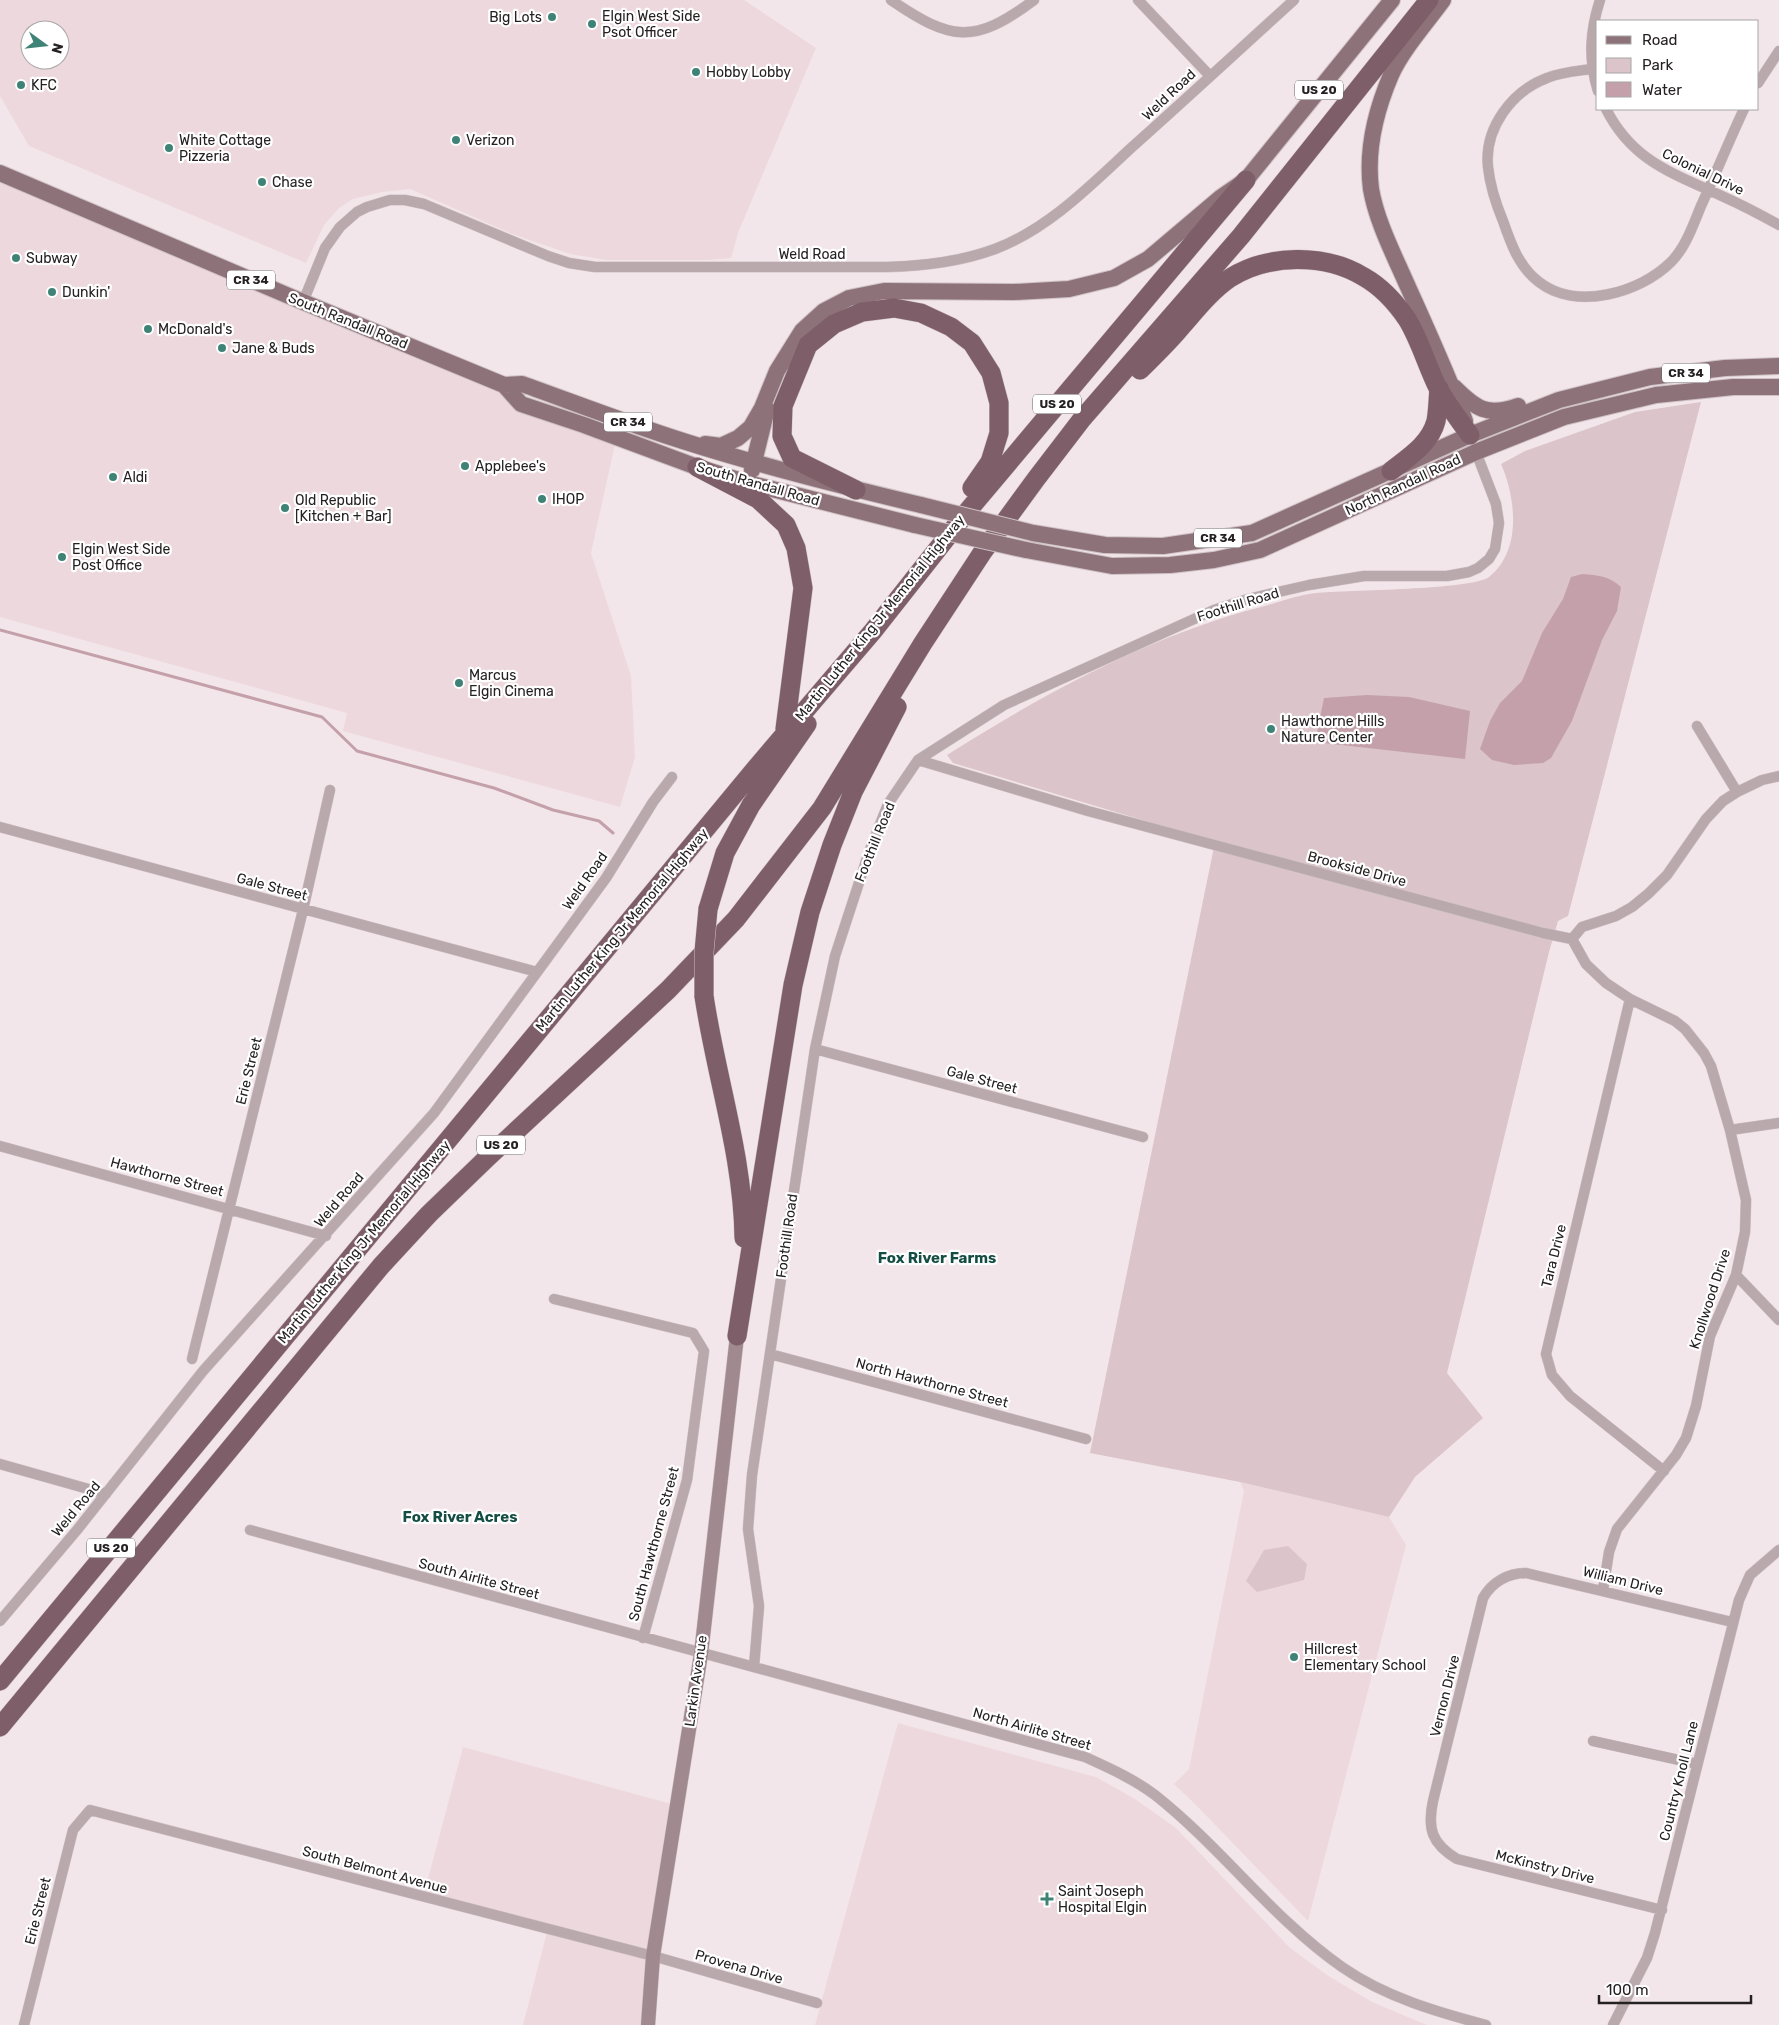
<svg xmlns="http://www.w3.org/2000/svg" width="1779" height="2025" viewBox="0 0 1779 2025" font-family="Rubik,sans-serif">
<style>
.built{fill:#edd8dd;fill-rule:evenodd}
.green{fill:#dbc4ca}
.water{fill:#c4a1aa}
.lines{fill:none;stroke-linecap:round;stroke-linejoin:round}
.stream{stroke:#c4a1aa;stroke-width:3}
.street-casing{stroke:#cec2c6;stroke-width:11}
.secondary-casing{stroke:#cec2c6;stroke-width:15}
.primary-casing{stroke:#cec2c6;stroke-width:18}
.highway-casing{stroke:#cec2c6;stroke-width:20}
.street{stroke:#b9a9ad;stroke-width:10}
.secondary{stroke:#a0898f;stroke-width:14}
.primary{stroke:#8e727a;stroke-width:16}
.highway{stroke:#7e5e68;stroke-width:19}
.primary-bridge-casing{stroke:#cec2c6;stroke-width:18;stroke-linecap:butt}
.highway-bridge-casing{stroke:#cec2c6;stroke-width:20;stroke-linecap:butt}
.primary-bridge{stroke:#8e727a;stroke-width:16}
.highway-bridge{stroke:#7e5e68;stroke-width:19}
.poi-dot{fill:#3f8376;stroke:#fff;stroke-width:2}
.labels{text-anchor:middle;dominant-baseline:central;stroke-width:4.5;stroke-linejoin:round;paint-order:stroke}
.shield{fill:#fff;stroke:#666364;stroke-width:1}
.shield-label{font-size:12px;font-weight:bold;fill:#252021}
.poi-label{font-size:14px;fill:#252021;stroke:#fff;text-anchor:start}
.street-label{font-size:14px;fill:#252021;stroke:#fff}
.neighbourhood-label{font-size:15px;font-weight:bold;fill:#144d44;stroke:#fff}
</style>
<rect width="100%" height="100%" fill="#f3e6ea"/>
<path class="built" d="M0,0H744L816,48L738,233L731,258L707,260H607L570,254L512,234L410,189L382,192L353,199L339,208L324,225L306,263L29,146L0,96ZM30,30H60V60H30Z
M0,178L616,440L591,553L631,676L635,757L620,807L343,731L347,713L0,617Z
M1240,1482L1389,1517L1406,1545L1308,1921L1197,1806L1174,1784L1189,1769L1244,1491Z
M898,1723L1096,1777L1135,1799L1176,1828L1289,1947L1327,1975L1372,2002L1427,2025H815Z
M463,1747L675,1805L652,1953L424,1894Z
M547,1932L651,1958L645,2025H523Z"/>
<path class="green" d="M1701,402L1568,916L1558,921L1549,952L1447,1373L1483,1418L1415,1477L1389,1517L1240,1482L1090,1453L1215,842L953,763L947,755C1045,693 1149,636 1261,607C1279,602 1298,595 1316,593C1346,590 1472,590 1489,577C1522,551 1516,498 1501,464L1525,451L1635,412Z
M1288,1546L1307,1564L1304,1580L1257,1592L1246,1581L1264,1550Z"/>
<path class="water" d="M1582,574C1598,575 1609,576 1621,587L1617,611L1602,640L1572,721L1551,758L1543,763L1514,765L1492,760L1480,749L1490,721L1500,703L1522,681L1542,633L1563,599L1571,577Z
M1367,695L1409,697L1470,711L1465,759L1315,742L1324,698Z"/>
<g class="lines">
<path class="stream" d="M0,630L322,717L357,751L494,788L553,810L599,821L613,833"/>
<defs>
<path id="street" d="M891,0C951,41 974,45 1034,0
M1138,0L1210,76
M1591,69C1577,71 1561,72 1547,78C1512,91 1484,128 1488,167C1490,186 1496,204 1503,221C1511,244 1519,267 1539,282C1576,311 1640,293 1671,262C1686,247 1693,225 1701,206C1716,173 1729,141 1744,109
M1758,83L1779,51
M1598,91C1588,59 1590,31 1600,0
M1606,109C1633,162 1673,173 1724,197C1742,205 1761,215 1779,225
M303,302L325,248L340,227L357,212L367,207L390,200H405L424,204L548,256L569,263L595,267H887C924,266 960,262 995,249C1048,229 1090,186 1131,148C1186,99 1240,49 1294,0
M1697,726L1737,792
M918,760L1088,811L1543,933L1572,939L1582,927L1616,916L1632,907L1648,894L1667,875L1706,819L1723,801L1737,792L1762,780L1779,776
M0,827L537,972
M1572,939L1586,964L1606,983L1630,999L1675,1021L1685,1029L1704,1053L1711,1066L1730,1130L1746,1200L1745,1232L1736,1275L1710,1336L1696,1406L1686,1438L1676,1455L1617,1529L1609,1552L1603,1590
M1630,999L1546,1354L1552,1375L1570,1396L1664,1471
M815,1049L1143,1137
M1730,1130L1779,1123
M0,1146L326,1236
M1736,1275L1779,1320
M554,1299L693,1333L704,1351L687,1480L643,1638
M770,1354L1086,1439
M192,1359L303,910L330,790
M0,1464L106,1494
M250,1530L1085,1757C1109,1768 1134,1779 1155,1795C1222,1848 1272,1918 1342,1967C1385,1997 1437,2012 1486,2025
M0,1621L77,1530L203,1371L434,1113L606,878L653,802L672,777
M754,1667L759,1606L748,1529L752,1475L815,1049L835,956L869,852L888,804L918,760L1004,705L1214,610L1248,599L1309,585L1364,576H1447L1469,572L1478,568L1489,559L1495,549L1499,523L1496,504L1476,452
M1593,1741L1697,1764
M1662,1910L1457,1859C1432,1844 1427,1829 1433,1801L1483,1598C1492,1582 1508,1573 1526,1573L1732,1622
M24,2025L73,1830L90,1810L653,1956L817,2003
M1613,2025L1647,1958L1655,1933L1739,1600L1750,1575L1779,1550"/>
<path id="secondary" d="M648,2025L653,1956L701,1654L737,1336"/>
<path id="primary" d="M1443,0C1427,22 1402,50 1391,75C1376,110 1366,150 1371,189C1376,219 1392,251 1404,278C1425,325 1447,372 1465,421
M0,173L303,302L504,385L522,384C575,403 629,424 683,441C761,466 841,486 921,505
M504,385L521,404L584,425L697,467L748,483L915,525
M1454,387C1476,409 1487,417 1518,406
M705,444L721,446L738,438L751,427L762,408L777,371L802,331L824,311L849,298L884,291L1014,292L1069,289L1114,278L1148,259L1220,198L1246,180L1392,0
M752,470L767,409
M1033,533L1105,545L1163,546L1252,533L1470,435L1559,400L1650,377L1725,368L1779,366
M1026,550L1112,566L1170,565L1214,560L1260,550L1476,452L1564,417L1656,395L1733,387H1779"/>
<path id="highway" d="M1140,370C1154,356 1169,342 1182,326C1197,309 1211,291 1230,278C1268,254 1325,253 1364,277C1380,286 1396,303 1407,319C1420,340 1427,366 1438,388C1447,404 1459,420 1470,435
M697,467L758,499L786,525L796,548L803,588L785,729
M1391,471C1409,457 1430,444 1436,421C1438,410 1438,399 1439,388
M856,490L792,458L782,436L783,406L808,345L834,324L862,312L894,308L921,313L951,327L972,343L991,373L999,403V433L990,462L972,488
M708,909L725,853L751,805L807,724
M704,996C716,1077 743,1155 744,1238
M737,1336L793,985L810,912L832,845L853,792L897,707
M0,1681L756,768L873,631L966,513L1246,180
M0,1727L381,1266L429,1214L487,1158L668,990L736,919L822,808L923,643L982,553L1036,479L1082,419L1241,236L1429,0"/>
</defs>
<use href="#street" class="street-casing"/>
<use href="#secondary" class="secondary-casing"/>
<use href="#primary" class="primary-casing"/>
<use href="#highway" class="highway-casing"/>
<use href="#street" class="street"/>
<use href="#secondary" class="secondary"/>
<use href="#primary" class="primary"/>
<use href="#highway" class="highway"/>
<defs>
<path id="primary-bridge" d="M921,505L1033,533
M915,525L1026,550"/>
<path id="highway-bridge" d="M704,996V952L708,909"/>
</defs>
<use href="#primary-bridge" class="primary-bridge-casing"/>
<use href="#highway-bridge" class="highway-bridge-casing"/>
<use href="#primary-bridge" class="primary-bridge"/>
<use href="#highway-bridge" class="highway-bridge"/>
</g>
<g class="poi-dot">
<circle cx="552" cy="17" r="5"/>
<circle cx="592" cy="24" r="5"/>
<circle cx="696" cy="72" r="5"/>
<circle cx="21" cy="85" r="5"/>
<circle cx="456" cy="140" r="5"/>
<circle cx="169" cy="148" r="5"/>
<circle cx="262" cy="182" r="5"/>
<circle cx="16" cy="258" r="5"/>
<circle cx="52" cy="292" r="5"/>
<circle cx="148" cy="329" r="5"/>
<circle cx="222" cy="348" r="5"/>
<circle cx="465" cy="466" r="5"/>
<circle cx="113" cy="477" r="5"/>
<circle cx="542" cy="499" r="5"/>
<circle cx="285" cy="508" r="5"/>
<circle cx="62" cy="557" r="5"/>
<circle cx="459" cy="683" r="5"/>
<circle cx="1271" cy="729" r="5"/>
<circle cx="1294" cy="1657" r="5"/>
<path d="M1044.5 1891.5h5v5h5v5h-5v5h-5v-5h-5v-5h5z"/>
</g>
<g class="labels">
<g class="shield">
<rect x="1295" y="80.5" width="48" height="19" rx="4"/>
<rect x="227" y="270.5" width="48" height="19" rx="4"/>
<rect x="1662" y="363.5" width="48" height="19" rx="4"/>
<rect x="1033" y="394.5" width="48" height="19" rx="4"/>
<rect x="604" y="412.5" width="48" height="19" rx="4"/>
<rect x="1194" y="528.5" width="48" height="19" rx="4"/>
<rect x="477" y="1135.5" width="48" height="19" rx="4"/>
<rect x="87" y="1538.5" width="48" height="19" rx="4"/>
</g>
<g class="shield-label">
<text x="1319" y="90">US 20</text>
<text x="251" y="280">CR 34</text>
<text x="1686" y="373">CR 34</text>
<text x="1057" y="404">US 20</text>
<text x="628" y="422">CR 34</text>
<text x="1218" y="538">CR 34</text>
<text x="501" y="1145">US 20</text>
<text x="111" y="1548">US 20</text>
</g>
<g class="poi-label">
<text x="602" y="16">Elgin West Side<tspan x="602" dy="16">Psot Officer</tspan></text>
<text x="542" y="17" text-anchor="end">Big Lots</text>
<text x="706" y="72">Hobby Lobby</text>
<text x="31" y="85">KFC</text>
<text x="179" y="140">White Cottage<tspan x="179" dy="16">Pizzeria</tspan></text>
<text x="466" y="140">Verizon</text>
<text x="272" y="182">Chase</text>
<text x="26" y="258">Subway</text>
<text x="62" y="292">Dunkin'</text>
<text x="158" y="329">McDonald's</text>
<text x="232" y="348">Jane &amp; Buds</text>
<text x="475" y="466">Applebee's</text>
<text x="123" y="477">Aldi</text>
<text x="552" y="499">IHOP</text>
<text x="295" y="500">Old Republic<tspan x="295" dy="16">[Kitchen + Bar]</tspan></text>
<text x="72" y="549">Elgin West Side<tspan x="72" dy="16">Post Office</tspan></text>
<text x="469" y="675">Marcus<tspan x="469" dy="16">Elgin Cinema</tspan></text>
<text x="1281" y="721">Hawthorne Hills<tspan x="1281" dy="16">Nature Center</tspan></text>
<text x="1304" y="1649">Hillcrest<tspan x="1304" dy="16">Elementary School</tspan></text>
<text x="1058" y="1891">Saint Joseph<tspan x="1058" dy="16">Hospital Elgin</tspan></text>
</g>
<g class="street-label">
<text transform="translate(1169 95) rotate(-43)">Weld Road</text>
<text transform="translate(1703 172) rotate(26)">Colonial Drive</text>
<text x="812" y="254">Weld Road</text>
<text transform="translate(348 321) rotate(22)">South Randall Road</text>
<text transform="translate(758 484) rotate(16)">South Randall Road</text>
<text transform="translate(1403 485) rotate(-25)">North Randall Road</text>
<text transform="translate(1238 605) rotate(-17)">Foothill Road</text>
<text transform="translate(880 618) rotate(-51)">Martin Luther King Jr Memorial Highway</text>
<text transform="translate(875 842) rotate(-68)">Foothill Road</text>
<text transform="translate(1357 869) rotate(15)">Brookside Drive</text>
<text transform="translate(585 881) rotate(-55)">Weld Road</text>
<text transform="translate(272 887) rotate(15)">Gale Street</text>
<text transform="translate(622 930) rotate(-50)">Martin Luther King Jr Memorial Highway</text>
<text transform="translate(249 1071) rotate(-76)">Erie Street</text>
<text transform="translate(982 1080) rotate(15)">Gale Street</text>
<text transform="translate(167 1177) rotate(15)">Hawthorne Street</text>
<text transform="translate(339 1200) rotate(-49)">Weld Road</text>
<text transform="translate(787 1236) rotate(-82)">Foothill Road</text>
<text transform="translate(364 1242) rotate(-50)">Martin Luther King Jr Memorial Highway</text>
<text transform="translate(1554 1256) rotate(-76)">Tara Drive</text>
<text transform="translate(1710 1299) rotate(-72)">Knollwood Drive</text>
<text transform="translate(932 1383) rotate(15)">North Hawthorne Street</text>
<text transform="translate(76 1509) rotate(-50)">Weld Road</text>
<text transform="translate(654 1544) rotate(-75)">South Hawthorne Street</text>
<text transform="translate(479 1579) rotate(15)">South Airlite Street</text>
<text transform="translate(1623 1581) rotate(14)">William Drive</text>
<text transform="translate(696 1681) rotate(-82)">Larkin Avenue</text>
<text transform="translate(1445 1696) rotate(-76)">Vernon Drive</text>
<text transform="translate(1032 1729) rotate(16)">North Airlite Street</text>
<text transform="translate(1679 1781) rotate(-76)">Country Knoll Lane</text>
<text transform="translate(1545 1867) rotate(14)">McKinstry Drive</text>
<text transform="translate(375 1870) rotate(15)">South Belmont Avenue</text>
<text transform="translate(38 1911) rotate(-76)">Erie Street</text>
<text transform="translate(739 1967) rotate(16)">Provena Drive</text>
</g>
<g class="neighbourhood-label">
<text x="937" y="1258">Fox River Farms</text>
<text x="460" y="1517">Fox River Acres</text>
</g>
</g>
<rect x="1596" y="20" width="162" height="90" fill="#ffffff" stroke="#a8a6a6"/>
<rect x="1606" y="36" width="25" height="8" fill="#8e727a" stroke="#a8a6a6"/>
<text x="1642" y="45" font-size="15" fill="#252021">Road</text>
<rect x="1606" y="58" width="25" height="15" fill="#dbc4ca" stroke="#a8a6a6"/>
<text x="1642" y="70" font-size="15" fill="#252021">Park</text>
<rect x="1606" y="82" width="25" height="15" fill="#c4a1aa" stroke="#a8a6a6"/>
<text x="1642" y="95" font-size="15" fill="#252021">Water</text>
<g transform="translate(45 45) rotate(105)"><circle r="24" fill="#ffffff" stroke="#a8a6a6"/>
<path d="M0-4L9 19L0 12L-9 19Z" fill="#3f8376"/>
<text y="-8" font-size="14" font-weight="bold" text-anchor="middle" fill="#252021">N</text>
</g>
<path d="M1599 1995v8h152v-8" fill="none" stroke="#252021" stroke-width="2.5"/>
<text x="1606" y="1995" font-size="15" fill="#252021" stroke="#ffffff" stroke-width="4" paint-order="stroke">100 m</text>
</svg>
